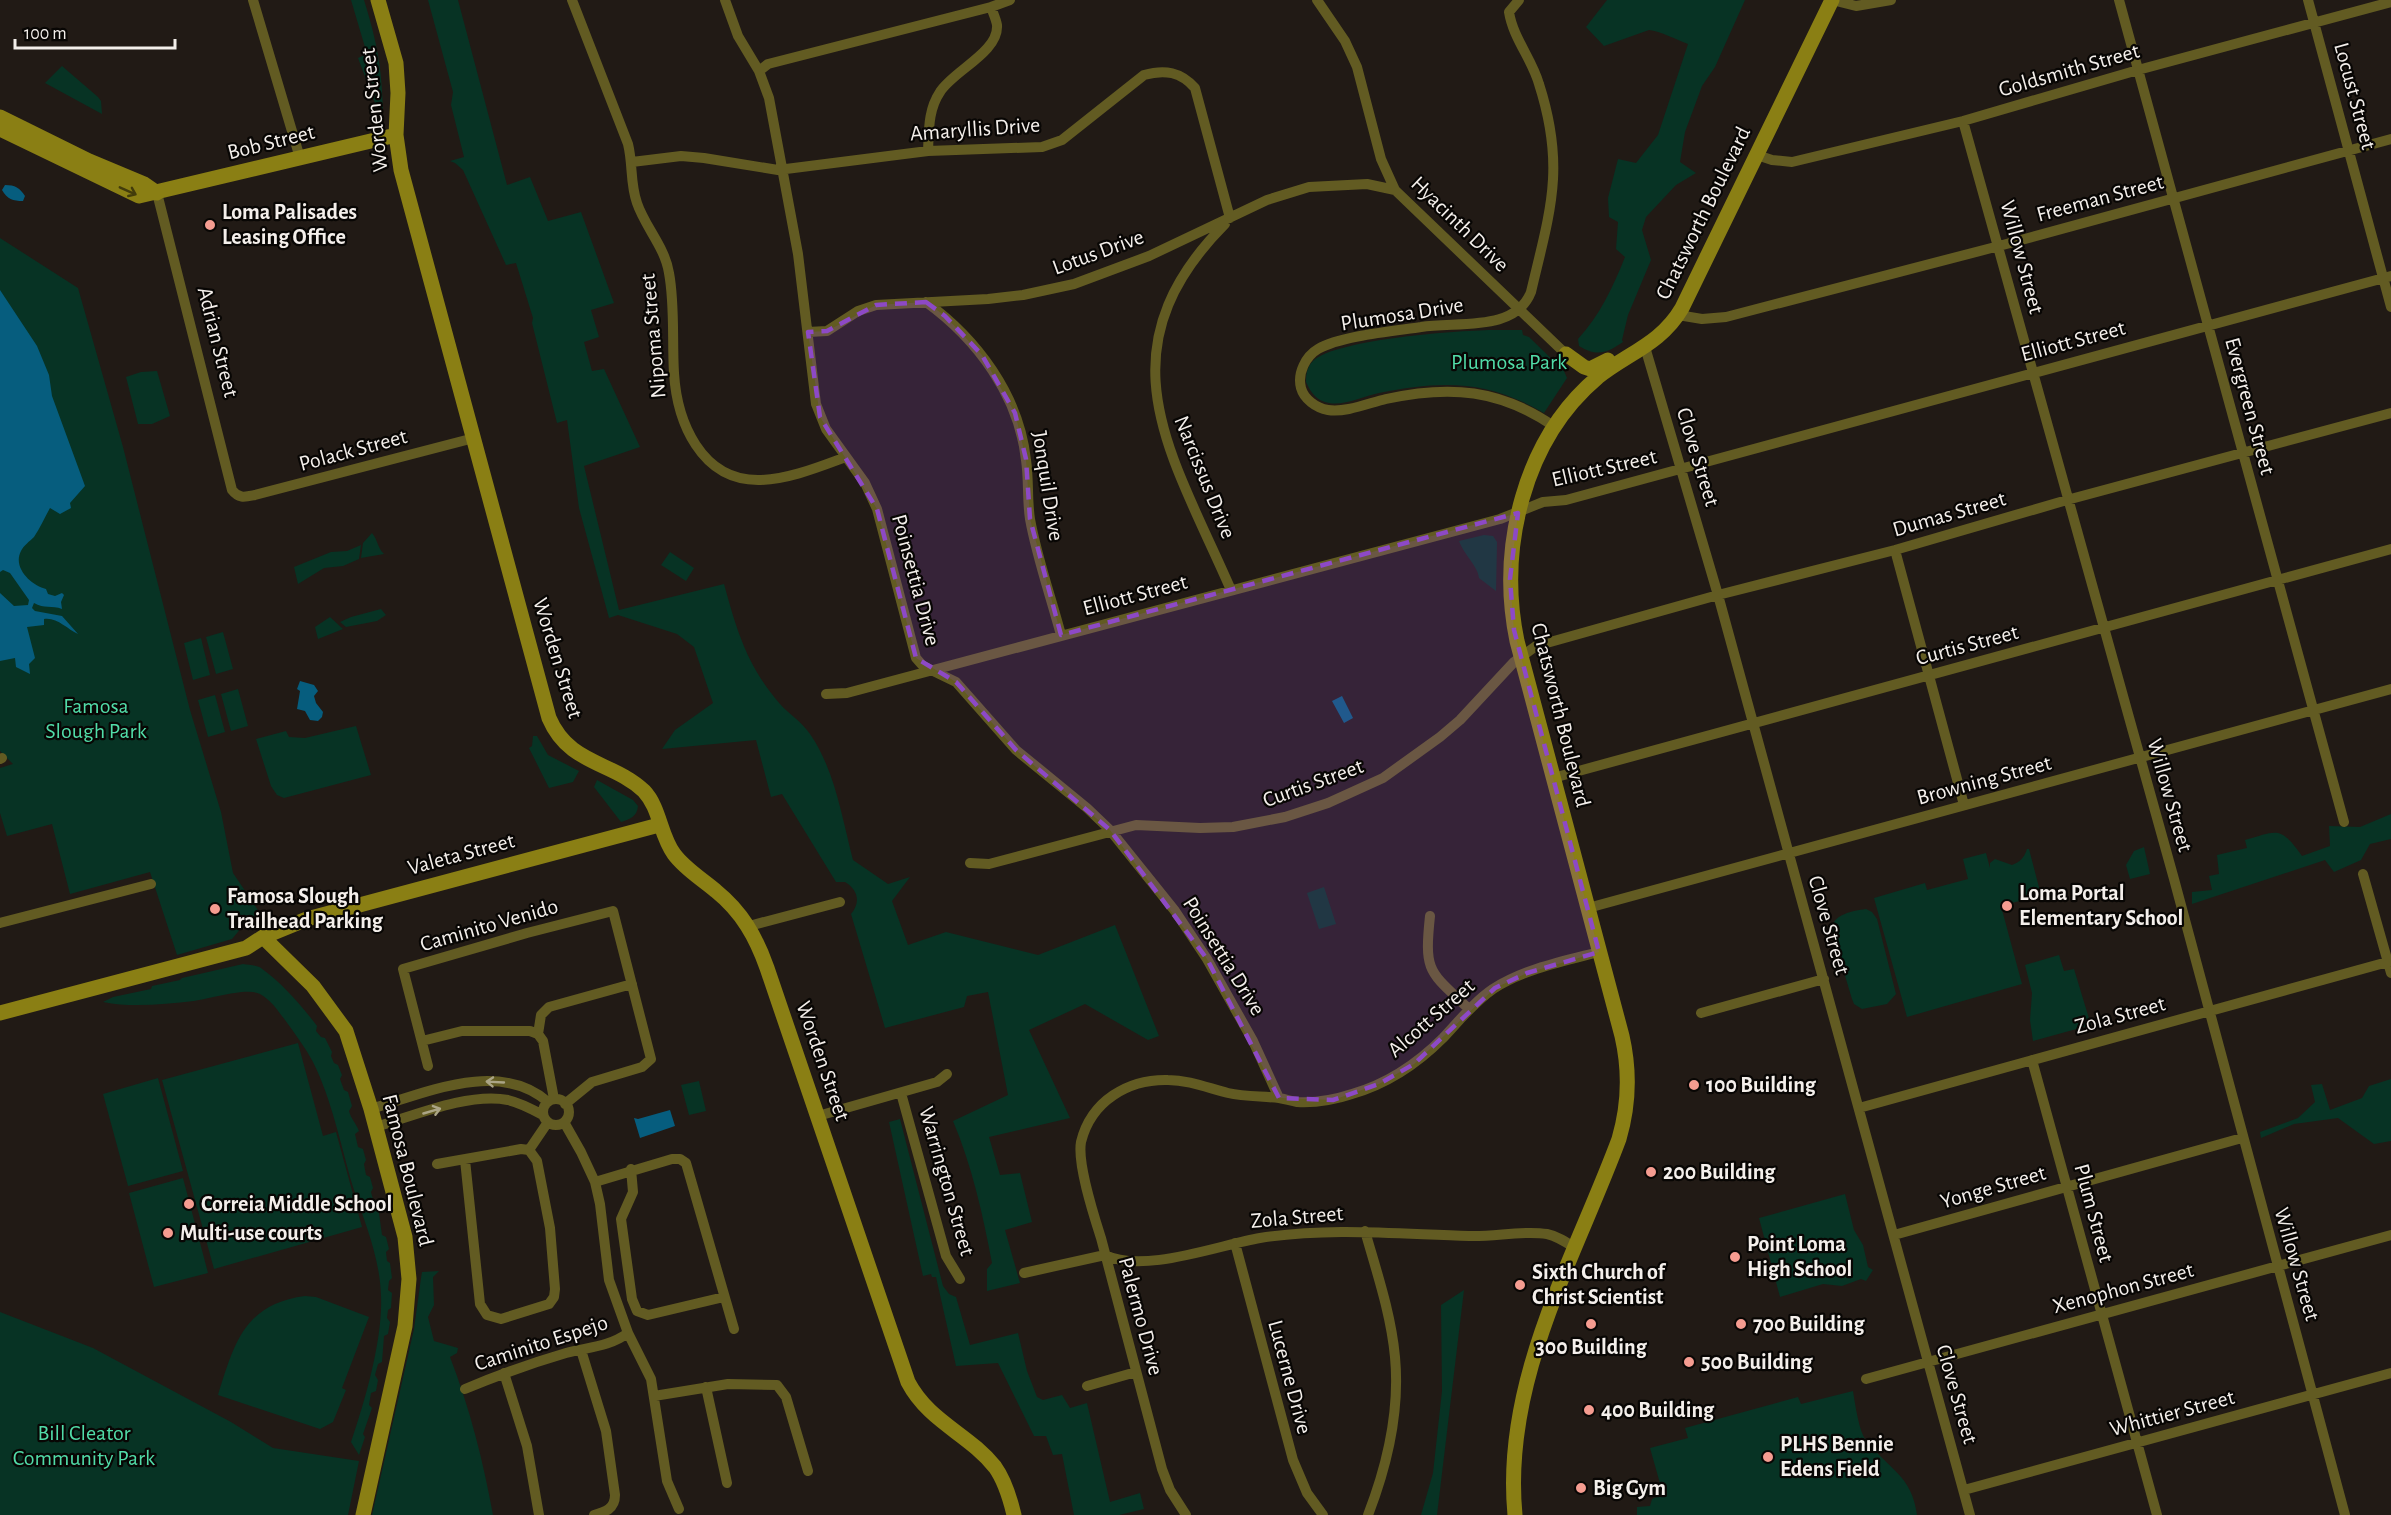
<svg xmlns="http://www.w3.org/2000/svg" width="2391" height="1515" viewBox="0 0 2391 1515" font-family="'Alegreya Sans',sans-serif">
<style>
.green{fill:#073324}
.water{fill:#065d7e}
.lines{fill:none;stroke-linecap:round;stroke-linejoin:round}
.street{stroke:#625b22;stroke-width:10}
.secondary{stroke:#8a7f14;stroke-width:15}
.oneway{stroke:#423c0b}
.oneway2{stroke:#aba586}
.marked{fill:#8d49c6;fill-opacity:0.2;stroke:#8d49c6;stroke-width:4.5;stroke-dasharray:12 8;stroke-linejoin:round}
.poi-dot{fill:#f59c90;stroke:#080604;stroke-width:2}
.labels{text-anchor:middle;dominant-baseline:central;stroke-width:4.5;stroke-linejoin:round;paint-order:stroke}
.street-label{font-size:22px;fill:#f4efeb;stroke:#080604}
.poi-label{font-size:22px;font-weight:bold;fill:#f4efeb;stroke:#080604;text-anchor:start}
.park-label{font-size:22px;fill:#51dca8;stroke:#080604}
</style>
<rect width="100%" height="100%" fill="#211a15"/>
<path class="green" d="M351,0H364C377,42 382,68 383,112L378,111L358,58L367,54Z
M428,0H458L507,185L530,177L548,221L581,212L614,303L591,310L599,337L584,342L592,371L604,369L640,447L584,466L619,610L724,584C737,631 747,666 780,704C789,714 802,722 810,734C835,770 842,818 853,860L888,884L910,877L892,901L908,945L946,932L1038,955L1115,925L1159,1036L1148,1040L1085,1004L1029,1030L1070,1118L989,1137L1000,1175L1020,1173L1032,1222L1005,1230L1020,1283L987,1291V1269L992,1263C983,1215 972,1166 953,1121L1008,1095L988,992L967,996L964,1007L885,1028L851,914C861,902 858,890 845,882H836L782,794L771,797L756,740L662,749L675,730L713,703L694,647L677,634L618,615L609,618L579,508L567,420L557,423L532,323L533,318L516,263L506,265L463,170L455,163L450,161L464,157L451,105L453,92Z
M1607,0H1745L1715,67L1702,86L1685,132L1680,162L1696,173L1676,185L1646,217L1642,230L1651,260L1628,315L1622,340L1623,342C1607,353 1597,357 1579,346L1578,339C1600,315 1613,287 1625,257L1616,249L1618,222L1609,217L1608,198L1618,159L1636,163L1658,135L1688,44C1677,40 1660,31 1649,30L1604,46L1586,27Z
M62,66L98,97L101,101L102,114L45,83Z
M0,238L78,288L123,447L190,710L221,812L233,873L262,916L242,927L232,939L177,955L150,872L70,894L52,824L7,836L0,813V768L13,764L0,751Z
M1496,330H1522L1523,335L1529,337L1564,371L1567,378L1544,413C1488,380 1442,380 1379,393C1364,396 1344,406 1329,403C1317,401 1311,393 1306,382C1306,374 1307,367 1313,361C1336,339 1462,330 1496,330Z
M157,371L170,416L152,424H138L126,377L141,372Z
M372,533C378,540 377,547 384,554L361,558L363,543Z
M1484,535L1493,536L1497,542L1496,591L1479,578C1478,566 1464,555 1459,541Z
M361,545L359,559L343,566L324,568L298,584L294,567L331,552L347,551Z
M670,552L694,568L686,581L661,565Z
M381,609L386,615L377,621L346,627L340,622L351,617Z
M330,617L343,629L318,639L315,627Z
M223,632L233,669L216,674L206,637Z
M201,638L210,675L193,680L184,643Z
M238,689L248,726L231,731L221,694Z
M215,695L225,732L208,737L198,700Z
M356,726L371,775L284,798L277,795L271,786L256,739L286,731L289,737L305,738Z
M533,736H537L548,755L579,771L573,782L549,788L529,748L532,746Z
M597,780L633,800L638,806C637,817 630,819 621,822L594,787Z
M2391,814V839L2370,844L2361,860L2334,872L2325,860L2192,904V892L2212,890L2209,876L2219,874L2217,855L2247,848L2245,840C2279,830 2280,826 2302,856L2330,846L2329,826L2360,827Z
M2144,847L2150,874L2130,879L2126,865L2134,851Z
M2027,849H2029L2041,895L2001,906L2022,984L1907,1017L1874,898L1925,883L1927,890L1968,879L1963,859L1986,853L1990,868V863L1995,859L2012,865C2020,862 2024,858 2027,849Z
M1324,887L1336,924L1319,929L1307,893Z
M1866,909L1872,912L1877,919L1896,994L1887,1004L1862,1009L1854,1004L1852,999L1831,929C1834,914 1852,911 1866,909Z
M2059,955L2064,971L2074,969L2091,1025L2033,1041L2030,1020L2032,993L2025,965Z
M243,964C248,965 256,965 261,968C282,983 302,1006 317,1026L316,1031L321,1037L325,1038L332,1052L331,1056L334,1063L338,1065L342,1075L340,1079L344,1090L348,1092L352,1106L349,1111C351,1119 356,1123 359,1131L355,1134L358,1147L363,1149L366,1160L364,1164L366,1175L370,1177L373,1188L371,1192L374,1203L378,1206L382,1235L386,1237L389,1249L386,1252L387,1261L390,1263L392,1278L389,1281L388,1290L392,1293L391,1308L388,1310L387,1318L390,1322L388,1334L384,1336L382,1362L378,1364L375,1375L378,1380L376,1391L371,1393L369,1405L372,1408L363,1434L365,1437L359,1455L351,1442C365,1401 383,1339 381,1296C380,1258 365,1223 353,1187C341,1146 332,1100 313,1062C305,1047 295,1034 285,1020C278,1011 271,1000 260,994C247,987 210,999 194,1001C165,1004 132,1008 103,1002L113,997L151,989L152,986L180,980L182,978Z
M298,1043L323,1136L336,1132L362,1227L214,1269L162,1080Z
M158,1078L183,1171L128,1186L103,1094Z
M2391,1079V1141L2374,1144L2338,1118L2294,1124L2261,1138L2260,1132L2298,1118L2315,1102L2311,1085L2322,1084L2330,1110L2362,1098L2369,1086Z
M699,1081L706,1111L689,1115L681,1085Z
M900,1119L943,1286L949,1294L956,1297L970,1345L1018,1333L1027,1371L1037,1397L1043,1400L1062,1395L1070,1408L1087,1403L1110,1502L1140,1493L1144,1509L1119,1515H1074L1062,1454L1053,1455L1046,1436H1034L998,1363L956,1366L936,1277H932L931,1274L923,1276L889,1122Z
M183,1178L208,1273L154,1287L129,1193Z
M1845,1194L1854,1230L1863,1245L1868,1267L1873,1270L1866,1281L1861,1279L1842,1286L1823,1284L1780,1297L1759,1218Z
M439,1271L433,1277L434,1305L428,1317L434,1341L458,1348L457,1353L450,1357C470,1409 483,1460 493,1515H372L414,1329L421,1278L422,1272Z
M1464,1290L1437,1515H1421L1433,1473L1442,1391L1441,1305Z
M305,1296L316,1297L369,1317L342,1388L346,1390L333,1422L320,1429L218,1395C234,1344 244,1304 305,1296Z
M0,1312L93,1348L231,1422L273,1448L359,1461L348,1515H0Z
M1853,1391C1855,1403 1859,1432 1866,1440C1888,1469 1912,1475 1917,1515H1637V1507L1650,1506L1652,1499L1663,1494L1650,1448L1688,1438L1685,1428L1798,1397L1801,1404Z"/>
<path class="water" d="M5,185C15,185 20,188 25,196L23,201C13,201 7,199 2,190Z
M0,290L37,346L49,375L52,396L85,486L70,503L71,508L60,514L50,508C45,517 40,528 34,537C30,541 23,546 21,551C12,568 32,586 46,589L48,594L55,596L62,593L64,595L61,602L62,609C52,605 44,609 34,603L32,608L35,611L62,616L78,634C67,629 57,617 44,619V625L27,627L35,658L29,664L30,674L16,667L15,658L0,661V593L14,606L28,605L29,600L10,573L3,570L0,572Z
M300,681L314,685L318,691L314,696L316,703L323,712L322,717L318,721L310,720L305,711L297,709L300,691L297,689Z
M1342,696L1353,718L1344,723L1332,701Z
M670,1110L675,1126L640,1138L634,1118L638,1119Z"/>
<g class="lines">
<path class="street" d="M253,0L300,158
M572,0L628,144C633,164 630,184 637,203C645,227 665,247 669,273C675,305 672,340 674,373C677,422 701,480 758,480C787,480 819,467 846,457
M725,0L738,36L759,71L769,98L798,254L816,404L826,429L865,483L877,509L916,658L923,666L956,682L1016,750L1087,808L1110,830L1175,911L1207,959L1253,1041L1279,1098
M1317,0L1345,41L1357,67L1381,159L1395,190L1570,358
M1519,0L1509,12C1513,38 1532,59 1539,84C1566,168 1550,211 1531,292C1515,333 1456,321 1421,327C1394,331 1340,336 1318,349C1306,356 1297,373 1301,388C1304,399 1316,408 1328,410C1345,413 1369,403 1386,399C1450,385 1500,389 1555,427
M1832,0L1856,6L1891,0
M2119,0L2344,822
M2308,0L2391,307
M759,71L768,64L991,7L1010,0
M1963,121L2174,879L2345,1515
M928,151C929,130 928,110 940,92C953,71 999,52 997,25C996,19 993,13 991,7
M1757,155L1772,160L1792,162L1963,121L2138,70L2391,2
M632,162L681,156L704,158L778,170L928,151L1042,147L1062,140L1144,75C1165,69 1181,72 1195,88L1230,218
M157,193L232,490C239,499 245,497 255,495L474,438
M1225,224C1098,352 1172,454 1231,590
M926,302C977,339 1019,395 1026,460C1029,480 1027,500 1030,519C1037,558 1051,597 1061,635
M1678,315L1702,319L1726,317L1999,246L2391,139
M808,332L827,331L858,311L876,305L988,299L1023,295L1074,284L1149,256L1267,200L1309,187L1367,184L1395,190
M1645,347L1718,595L1970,1515
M1895,550L1964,805
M826,694L847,693L1500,519L1543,502L1566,500L2391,276
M0,759L2,758
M1553,778L2391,549
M970,863L989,864L1136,825L1200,828L1233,827L1285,817L1328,803L1383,778L1440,737L1460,720L1514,662L1536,646L1718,595L1895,550L2067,500L2391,413
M2363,874L2391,973
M1588,908L2391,689
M1430,916C1424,973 1429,971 1469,1009
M0,923L151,884
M749,926L840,902
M1701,1013L1824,979
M538,1034L541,1015L549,1007L632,984
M538,1034L543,1041L554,1099
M422,1041L462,1031H530L538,1034
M2032,1060L2157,1515
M428,1066L403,969L527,933L613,911L651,1059L642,1067L592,1082L565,1104
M901,1093L946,1256L960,1279
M543 1112a13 13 0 1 1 26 0a13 13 0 1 1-26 0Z
M1859,1108L2391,961
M371,1109C425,1093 499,1059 548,1102
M818,1116L937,1082L947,1074
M564,1122L581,1152L595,1182L600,1204L609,1280L628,1333L651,1379L667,1481L679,1509
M376,1127C413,1116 469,1092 508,1100C521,1103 532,1109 543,1115
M529,1150L548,1122
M465,1160L480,1304L487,1315L501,1319L549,1304L554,1297L555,1289L550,1228L537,1161L529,1150
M437,1164L521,1149L529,1150
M631,1169L633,1192L621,1219L632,1299L637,1311L648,1315L724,1297
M595,1182L672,1159H680L686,1163L734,1329
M1365,1231C1377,1273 1391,1314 1395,1357C1400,1410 1387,1466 1368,1515
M1894,1235L2242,1138
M1235,1243L1293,1460L1307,1493L1323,1515
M1024,1273L1105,1255C1143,1274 1219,1245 1260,1238C1330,1227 1399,1234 1469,1236C1495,1237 1522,1230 1547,1234C1557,1236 1566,1242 1575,1248
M581,1350L606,1431L615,1495C615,1509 605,1512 594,1515
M504,1373L527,1446L539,1515
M1866,1379L2391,1235
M1087,1386L1136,1372
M706,1387L727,1483
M465,1389C498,1375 532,1363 566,1353C588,1347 609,1347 628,1333
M654,1396L728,1384L777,1385L786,1397L808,1471
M1964,1490L2391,1373
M1186,1515L1170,1490L1162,1469C1142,1392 1121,1315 1101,1238C1094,1216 1077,1164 1081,1142C1091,1101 1128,1079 1168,1080C1189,1080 1208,1088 1228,1093C1245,1097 1261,1096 1279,1098C1285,1099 1291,1101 1297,1102C1316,1103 1334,1100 1352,1094C1387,1084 1418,1063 1443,1038C1459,1021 1474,1002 1493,989C1524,969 1564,961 1599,952"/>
<path class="secondary" d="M378,0L396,63L398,93L396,135L401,170L549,718C569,765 612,761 644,791C660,808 660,835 674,854C685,869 702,879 716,891C742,912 756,937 767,968L908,1382C929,1422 969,1434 995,1467C1005,1481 1010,1498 1014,1515
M0,117L89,161L144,184L157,193
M0,129L139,196L396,135
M1566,354L1584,367L1590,369L1608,360
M263,937L313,986L346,1031L371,1109L405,1237L409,1279L405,1326L363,1515
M0,1013L246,948L263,937L307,919L659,825
M1515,1515C1502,1381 1574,1260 1619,1139C1629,1105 1630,1071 1622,1036L1517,641C1498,549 1523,440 1598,377C1628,353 1661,344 1682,308L1832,0"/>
</g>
<defs><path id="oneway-shaft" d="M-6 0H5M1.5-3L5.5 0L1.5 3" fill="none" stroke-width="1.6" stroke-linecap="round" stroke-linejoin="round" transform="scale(1.5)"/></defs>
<use class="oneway" href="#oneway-shaft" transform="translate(128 191) rotate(24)"/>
<g class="oneway2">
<use href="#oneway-shaft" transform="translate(495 1082) rotate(-177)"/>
<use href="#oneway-shaft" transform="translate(432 1111) rotate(-16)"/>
</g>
<path class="marked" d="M926,302L945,316L982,355L1015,413L1026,459L1030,519L1061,635L1518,513L1510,579L1514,630L1599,952L1527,973L1495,988L1414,1064L1379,1084L1333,1100L1279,1098L1207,959L1110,830L1016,750L956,682L916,658L877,509L820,417L808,332L827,331L876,305Z"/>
<g class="poi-dot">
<circle cx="210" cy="225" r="6"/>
<circle cx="2007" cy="906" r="6"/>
<circle cx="215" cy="909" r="6"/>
<circle cx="1694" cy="1085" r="6"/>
<circle cx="1651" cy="1172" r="6"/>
<circle cx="189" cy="1204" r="6"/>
<circle cx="168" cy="1233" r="6"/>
<circle cx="1735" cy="1257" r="6"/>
<circle cx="1520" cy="1285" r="6"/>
<circle cx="1591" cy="1324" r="6"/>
<circle cx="1741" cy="1324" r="6"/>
<circle cx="1689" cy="1362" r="6"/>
<circle cx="1589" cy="1410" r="6"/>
<circle cx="1768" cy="1457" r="6"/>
<circle cx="1581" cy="1488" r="6"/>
</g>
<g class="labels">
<g class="street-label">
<text transform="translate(2069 70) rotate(-16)">Goldsmith Street</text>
<text transform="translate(2355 96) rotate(75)">Locust Street</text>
<text transform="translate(374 110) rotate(-96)">Worden Street</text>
<text transform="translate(975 129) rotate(-4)">Amaryllis Drive</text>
<text transform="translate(271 142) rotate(-14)">Bob Street</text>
<text transform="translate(2100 198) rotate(-15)">Freeman Street</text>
<text transform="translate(1703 213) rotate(-64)">Chatsworth Boulevard</text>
<text transform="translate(1460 224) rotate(44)">Hyacinth Drive</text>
<text transform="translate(1098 252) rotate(-20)">Lotus Drive</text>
<text transform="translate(2022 257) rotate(75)">Willow Street</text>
<text transform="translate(1402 314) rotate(-9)">Plumosa Drive</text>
<text transform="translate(653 336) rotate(-95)">Nipoma Street</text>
<text transform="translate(2073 341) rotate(-15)">Elliott Street</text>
<text transform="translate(218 342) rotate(76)">Adrian Street</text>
<text transform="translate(2250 406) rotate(75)">Evergreen Street</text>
<text transform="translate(353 450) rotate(-15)">Polack Street</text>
<text transform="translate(1698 457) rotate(73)">Clove Street</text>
<text transform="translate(1604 468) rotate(-13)">Elliott Street</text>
<text transform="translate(1205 477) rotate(68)">Narcissus Drive</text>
<text transform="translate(1048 486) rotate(81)">Jonquil Drive</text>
<text transform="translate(1949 514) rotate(-16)">Dumas Street</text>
<text transform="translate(916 580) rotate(75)">Poinsettia Drive</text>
<text transform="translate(1135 595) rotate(-15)">Elliott Street</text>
<text transform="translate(1967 645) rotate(-15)">Curtis Street</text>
<text transform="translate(558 658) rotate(73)">Worden Street</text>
<text transform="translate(1561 715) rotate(76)">Chatsworth Boulevard</text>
<text transform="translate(1984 780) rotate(-15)">Browning Street</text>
<text transform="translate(1313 783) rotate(-20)">Curtis Street</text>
<text transform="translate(2170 795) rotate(74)">Willow Street</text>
<text transform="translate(461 854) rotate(-15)">Valeta Street</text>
<text transform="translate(489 925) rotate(-16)">Caminito Venido</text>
<text transform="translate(1829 925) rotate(74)">Clove Street</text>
<text transform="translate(1224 956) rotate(58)">Poinsettia Drive</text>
<text transform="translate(2120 1015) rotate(-15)">Zola Street</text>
<text transform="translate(1431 1018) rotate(-41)">Alcott Street</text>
<text transform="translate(823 1061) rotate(71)">Worden Street</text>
<text transform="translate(408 1170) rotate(76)">Famosa Boulevard</text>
<text transform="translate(947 1181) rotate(74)">Warrington Street</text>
<text transform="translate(1993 1187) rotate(-16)">Yonge Street</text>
<text transform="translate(2094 1213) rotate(75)">Plum Street</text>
<text transform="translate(1297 1217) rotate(-5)">Zola Street</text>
<text transform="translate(2297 1264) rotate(74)">Willow Street</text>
<text transform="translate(2123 1288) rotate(-15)">Xenophon Street</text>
<text transform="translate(1141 1316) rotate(75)">Palermo Drive</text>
<text transform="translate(541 1343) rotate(-18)">Caminito Espejo</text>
<text transform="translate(1290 1377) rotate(75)">Lucerne Drive</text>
<text transform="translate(1957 1394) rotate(74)">Clove Street</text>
<text transform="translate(2172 1413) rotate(-15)">Whittier Street</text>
</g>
<g class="poi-label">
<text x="222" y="212">Loma Palisades<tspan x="222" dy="25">Leasing Office</tspan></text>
<text x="2019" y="893">Loma Portal<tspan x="2019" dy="25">Elementary School</tspan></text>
<text x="227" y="896">Famosa Slough<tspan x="227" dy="25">Trailhead Parking</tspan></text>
<text x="1706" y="1085">100 Building</text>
<text x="1663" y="1172">200 Building</text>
<text x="201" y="1204">Correia Middle School</text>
<text x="180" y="1233">Multi-use courts</text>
<text x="1747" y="1244">Point Loma<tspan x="1747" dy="25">High School</tspan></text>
<text x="1532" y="1272">Sixth Church of<tspan x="1532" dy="25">Christ Scientist</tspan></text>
<text x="1753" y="1324">700 Building</text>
<text x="1591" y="1347" text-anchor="middle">300 Building</text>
<text x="1701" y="1362">500 Building</text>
<text x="1601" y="1410">400 Building</text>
<text x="1780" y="1444">PLHS Bennie<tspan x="1780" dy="25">Edens Field</tspan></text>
<text x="1593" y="1488">Big Gym</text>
</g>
<g class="park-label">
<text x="1509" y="362">Plumosa Park</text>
<text x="96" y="706">Famosa<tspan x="96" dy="25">Slough Park</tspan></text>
<text x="84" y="1433">Bill Cleator<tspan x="84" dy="25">Community Park</tspan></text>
</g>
</g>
<path d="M15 39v9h160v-9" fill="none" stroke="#f4efeb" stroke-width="3"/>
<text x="24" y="39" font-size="18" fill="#f4efeb" stroke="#080604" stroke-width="4.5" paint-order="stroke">100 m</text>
</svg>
